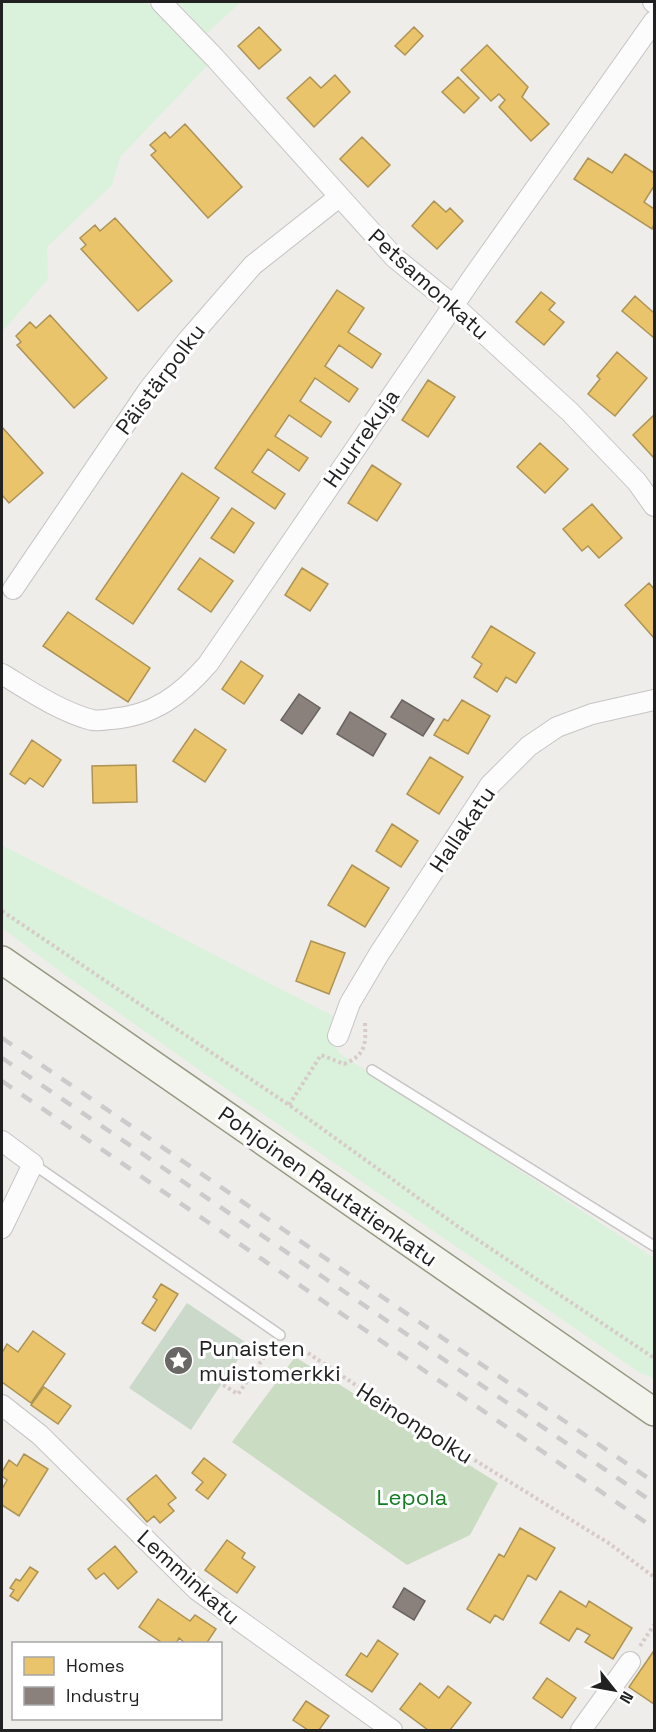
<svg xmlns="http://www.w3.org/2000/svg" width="656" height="1732" viewBox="0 0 656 1732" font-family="'Space Grotesk',sans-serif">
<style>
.forest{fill:#cadcc1}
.cemetery{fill:#cad9ca}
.park{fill:#daf2db}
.homes{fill:#e9c46a;stroke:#ad9354;stroke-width:1.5}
.industry{fill:#8a817c;stroke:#6a6461;stroke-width:1.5}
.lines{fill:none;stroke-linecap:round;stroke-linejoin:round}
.lane-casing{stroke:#c6c5c4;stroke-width:12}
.street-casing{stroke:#c6c5c4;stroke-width:22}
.secondary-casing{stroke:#969882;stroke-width:30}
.path{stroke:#d7cbc9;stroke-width:4;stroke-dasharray:3 3;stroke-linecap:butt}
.lane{stroke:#fdfcfc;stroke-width:9}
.street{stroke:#fdfcfc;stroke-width:20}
.secondary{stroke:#f3f4ed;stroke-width:27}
.rail{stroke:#cbcbcb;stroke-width:4.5;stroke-dasharray:12 12;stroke-linecap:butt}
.labels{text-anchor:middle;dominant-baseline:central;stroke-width:6;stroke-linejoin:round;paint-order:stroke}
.street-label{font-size:22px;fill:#212121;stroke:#fff}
.poi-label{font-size:22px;fill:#212121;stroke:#fff;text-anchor:start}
.park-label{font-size:22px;fill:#127c20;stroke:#fff}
</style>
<rect width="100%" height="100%" fill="#efedea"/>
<path class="forest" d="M295,1357L498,1483L470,1535L407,1565L232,1442Z"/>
<path class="cemetery" d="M187,1303L248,1344L191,1430L129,1388Z"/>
<path class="park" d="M2,2H147L208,65L120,157L112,185L47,247L48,279L2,332Z
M178,2H241L206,34Z
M2,845L333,1016L330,1029L339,1053L654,1258V1378L640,1373L215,1081L65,975L2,928Z"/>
<path class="homes" d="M259,27L281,50L259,69L238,46Z
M414,27L423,36L405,55L395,46Z
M487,45L528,87L522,97L549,124L531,141L499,107L505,100L499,94L491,101L461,70Z
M335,75L350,92L314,127L287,98L310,77L321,88Z
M458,77L479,98L464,113L442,92Z
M185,124L242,187L208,218L151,155L156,151L150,145L165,132L170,138Z
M362,137L390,165L368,187L340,159Z
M625,154L654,173V186L644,202L654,209V224L652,229L574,179L588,158L612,173Z
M434,201L446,212L450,208L463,221L437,249L412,226Z
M115,218L172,281L138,311L81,249L86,245L80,238L95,225L100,231Z
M337,290L364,308L348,332L381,354L372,368L339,345L325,366L358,389L349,402L315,378L300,401L331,422L321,437L289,415L275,436L308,458L299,471L268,449L252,472L285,494L275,509L215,468Z
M541,292L555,303L549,310L564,322L544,345L516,322Z
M635,296L654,313V338L622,311Z
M50,315L107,378L74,408L17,345L21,342L16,336L30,322L36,328Z
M617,352L647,378L615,416L588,394L600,379L597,376Z
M428,380L455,397L428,437L402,420Z
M654,415V458L633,435Z
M2,427L43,473L9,503L2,495Z
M540,443L568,469L545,493L517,467Z
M372,465L401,484L377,521L348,503Z
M182,473L219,498L133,624L96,599Z
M592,504L622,538L599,558L588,546L582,551L563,529Z
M232,508L254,523L234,553L211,538Z
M200,558L233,581L211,612L178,589Z
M302,568L328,584L310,611L285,595Z
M649,583L654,589V638L625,605Z
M68,612L150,668L128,702L43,646Z
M491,626L535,653L516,683L506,677L497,692L474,677L482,664L472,657Z
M241,661L263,676L244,704L222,689Z
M462,700L490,716L468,754L434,735L444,719L448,721Z
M195,729L226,750L205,782L173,761Z
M32,740L61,760L43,787L30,778L25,784L10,774Z
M430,757L463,777L439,814L407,794Z
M136,765L137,802L93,803L92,766Z
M392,824L418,841L401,867L376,851Z
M352,865L389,888L365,927L328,905Z
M311,941L345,953L329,994L296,981Z
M161,1284L178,1294L155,1331L142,1323L157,1300L153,1297Z
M33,1331L65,1354L31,1403L2,1382V1353L7,1344L18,1352Z
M44,1387L71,1406L58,1424L31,1405Z
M24,1454L48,1469L19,1516L2,1505V1489L7,1480L2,1476V1472L9,1460L17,1466Z
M204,1458L226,1475L208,1499L196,1490L203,1482L192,1473Z
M156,1475L176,1498L168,1504L174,1511L160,1523L154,1516L147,1522L127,1499Z
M520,1528L555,1548L536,1580L528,1575L503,1620L495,1615L490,1623L467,1609L499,1554L504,1557Z
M227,1540L245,1553L242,1558L255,1567L237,1593L205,1570Z
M115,1546L137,1572L118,1589L104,1573L96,1579L88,1569Z
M30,1567L38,1572L18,1601L10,1596L14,1590L10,1588L16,1579L20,1581Z
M560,1591L586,1607L589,1601L632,1628L613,1659L585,1642L590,1635L577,1628L569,1641L540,1623Z
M158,1599L190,1621L195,1615L216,1629L206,1644H186L179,1638L176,1644H164L139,1627Z
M378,1640L398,1654L372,1692L346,1675L361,1653L367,1657Z
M653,1652L654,1653V1704L629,1687Z
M547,1678L576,1698L562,1718L533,1698Z
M420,1683L439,1698L448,1686L471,1703L450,1730H428L400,1709Z
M306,1701L329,1716L319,1730H308L293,1720Z"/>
<path class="industry" d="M299,694L320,708L302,734L281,720Z
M402,700L434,719L423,736L391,717Z
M350,712L386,734L373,756L337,734Z
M404,1588L425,1601L414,1620L393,1607Z"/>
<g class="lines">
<defs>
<path id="lane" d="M372,1070L654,1246
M33,1164L280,1335"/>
<path id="street" d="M161,2L215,58L395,258L453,305L570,412L637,482L654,506
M653,2L654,3
M13,589L149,389L187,341L253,265L339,197
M2,674C30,691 59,711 92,720C98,721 105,720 111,719C153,716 181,695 208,664L475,274L654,21
M338,1036L350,1003L379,954L490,785L529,746L557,727L592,714L654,700
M2,1141L33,1164L2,1228
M2,1405L40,1435L197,1590L392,1730
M581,1730L630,1662"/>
<path id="secondary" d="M2,960L654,1412"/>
</defs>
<use href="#lane" class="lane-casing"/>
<use href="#street" class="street-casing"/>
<use href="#secondary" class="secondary-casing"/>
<path class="path" d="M2,911L289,1105L460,1228L654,1358
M289,1105L321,1055L344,1064C366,1055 366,1044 365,1023
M293,1343L381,1402L610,1544L654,1577
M223,1385L238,1394L272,1346
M640,1646L654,1625"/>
<use href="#lane" class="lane"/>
<use href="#street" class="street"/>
<use href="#secondary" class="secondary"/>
<path class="rail" d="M2,1038L654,1482
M2,1058L654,1503
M2,1081L654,1528"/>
</g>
<defs>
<symbol id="sight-disc" viewBox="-11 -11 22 22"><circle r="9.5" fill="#696867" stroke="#fff"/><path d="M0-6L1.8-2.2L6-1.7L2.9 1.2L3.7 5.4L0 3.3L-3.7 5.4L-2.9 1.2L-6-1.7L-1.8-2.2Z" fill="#fff"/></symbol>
</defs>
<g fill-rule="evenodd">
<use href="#sight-disc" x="162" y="1344" width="33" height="33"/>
</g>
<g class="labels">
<g class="street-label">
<text transform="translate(429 284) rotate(42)">Petsamonkatu</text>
<text transform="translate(160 379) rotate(-53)">Päistärpolku</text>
<text transform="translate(361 438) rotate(-55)">Huurrekuja</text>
<text transform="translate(462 829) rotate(-56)">Hallakatu</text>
<text transform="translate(328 1186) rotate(35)">Pohjoinen Rautatienkatu</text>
<text transform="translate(415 1423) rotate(32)">Heinonpolku</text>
<text transform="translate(189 1577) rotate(42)">Lemminkatu</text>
</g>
<g class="poi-label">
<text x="199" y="1348">Punaisten<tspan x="199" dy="25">muistomerkki</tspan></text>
</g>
<g class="park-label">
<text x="412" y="1497">Lepola</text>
</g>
</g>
<rect width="656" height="1732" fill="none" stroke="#212121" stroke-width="6"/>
<rect x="12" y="1642" width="210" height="78" fill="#ffffff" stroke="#a6a6a6" stroke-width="1.5"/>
<rect x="24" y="1657" width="30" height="18" fill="#e9c46a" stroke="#a6a6a6" stroke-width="1.5"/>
<text x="66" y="1672" font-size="18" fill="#212121">Homes</text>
<rect x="24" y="1687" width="30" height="18" fill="#8a817c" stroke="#a6a6a6" stroke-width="1.5"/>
<text x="66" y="1702" font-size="18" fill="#212121">Industry</text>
<g transform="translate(614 1690) rotate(121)" stroke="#ffffff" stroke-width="4.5" paint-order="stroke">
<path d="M0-4.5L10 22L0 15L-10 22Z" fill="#212121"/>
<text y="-9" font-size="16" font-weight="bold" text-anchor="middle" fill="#212121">N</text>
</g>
</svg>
